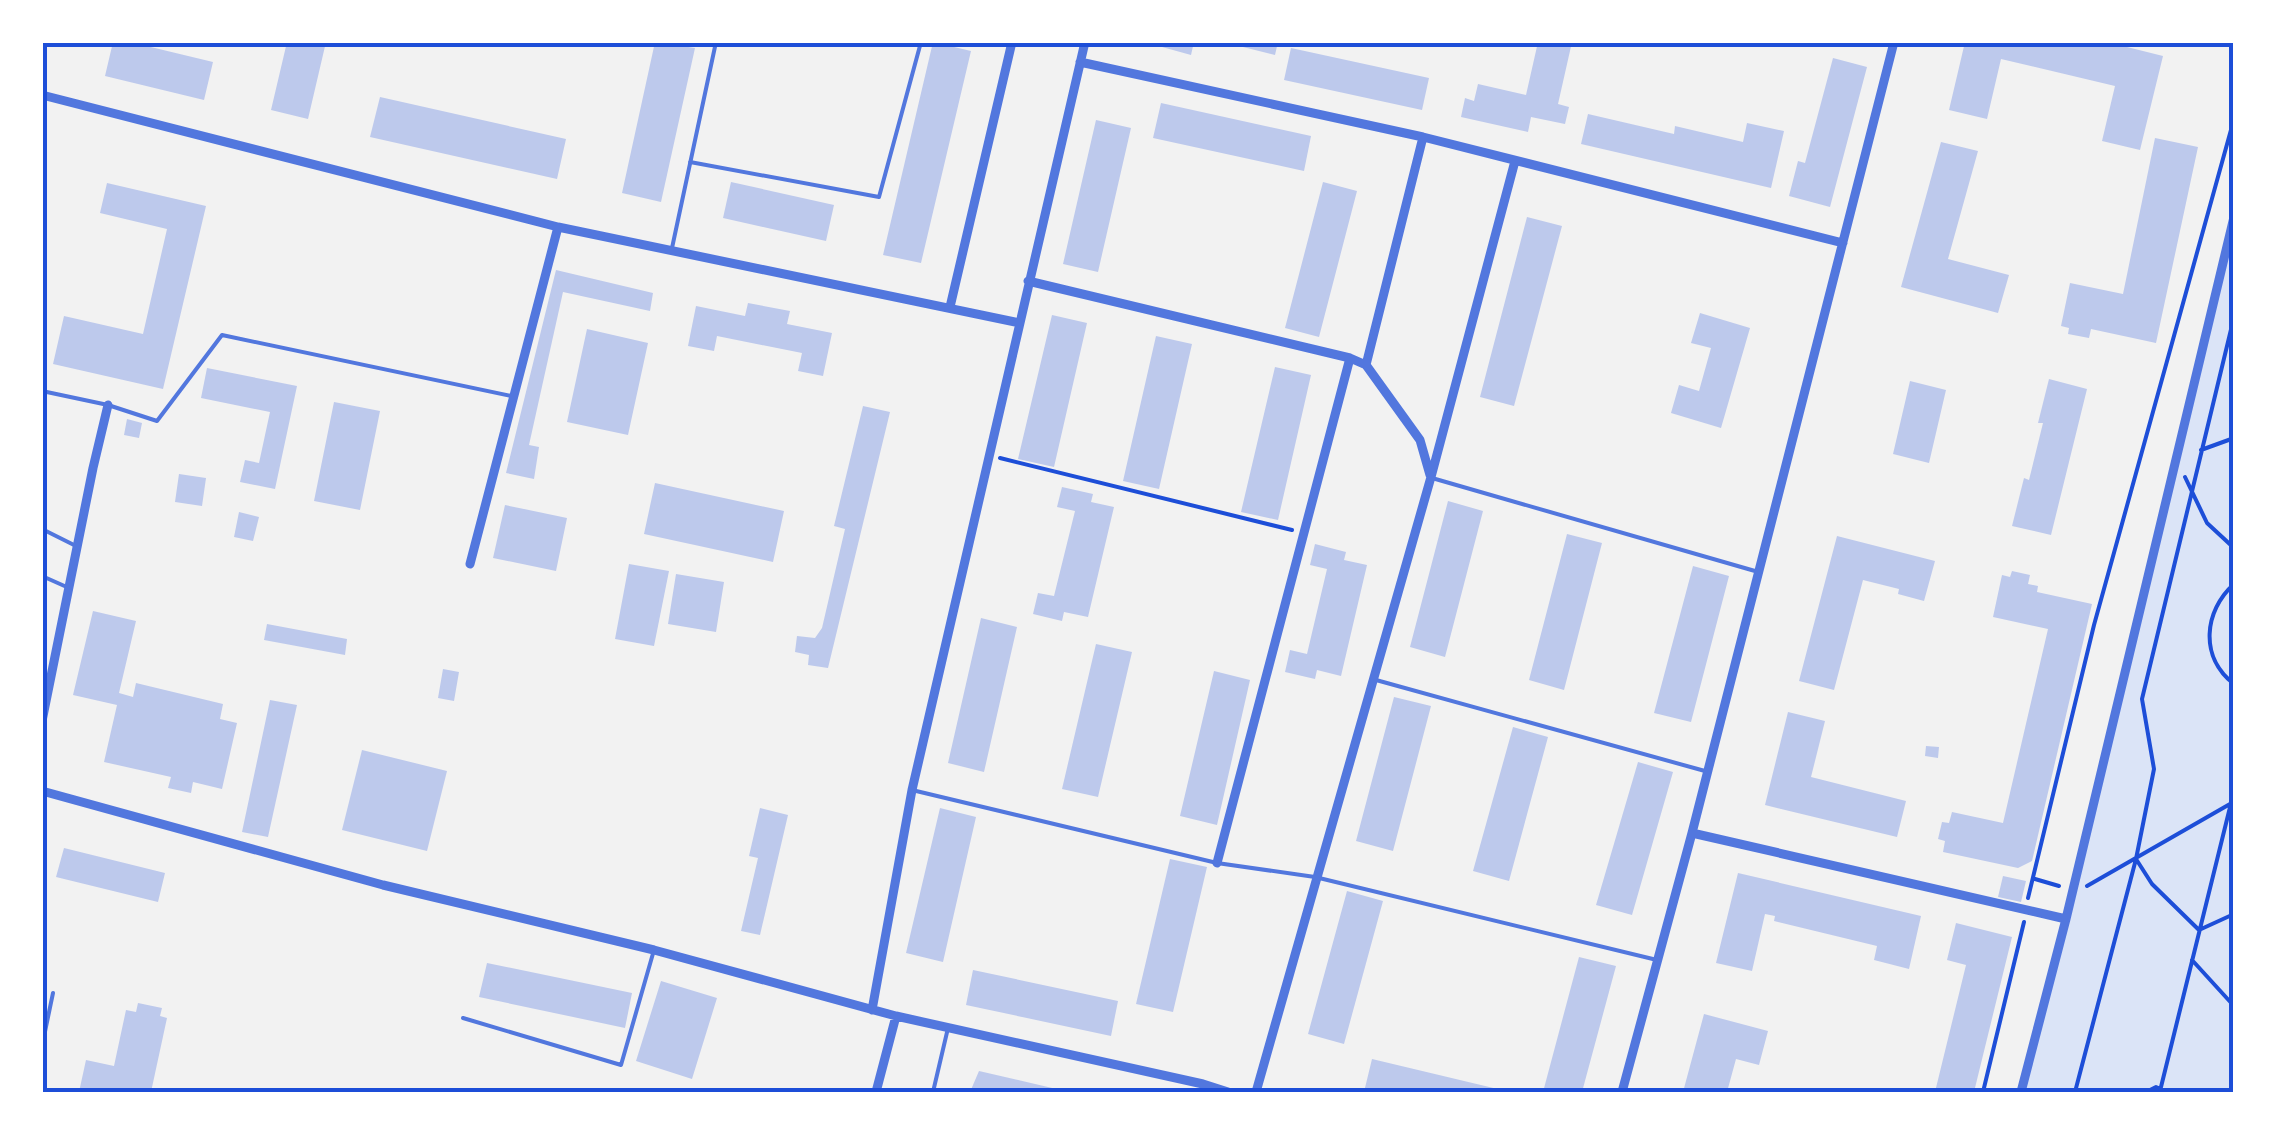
<svg xmlns="http://www.w3.org/2000/svg" width="2276" height="1135" viewBox="0 0 2276 1135" font-family="Lato,sans-serif">
<style>
.green{fill:#dbe4f7}
.building{fill:#bdc9ec}
.lines{fill:none;stroke-linecap:round;stroke-linejoin:round}
.path{stroke:#1d4ed8;stroke-width:4}
.service{stroke:#5277de;stroke-width:4}
.minor{stroke:#5277de;stroke-width:9}
.neatline{fill:none;stroke:#1d4ed8;stroke-width:4}
</style>
<rect width="100%" height="100%" fill="#f2f2f2"/>
<path class="green" d="M2233,228V1092H2024Z"/>
<path class="building" d="M113,42H130L213,62L204,100L105,76Z
M287,42H326L308,119L271,110Z
M655,42L695,48L661,202L622,193Z
M933,42L971,51L921,263L883,255Z
M1144,42H1194L1191,55Z
M1244,42H1278L1275,55L1243,47Z
M1538,42H1572L1558,104L1569,107L1565,124L1531,117L1528,132L1461,117L1465,98L1474,101L1478,84L1526,95Z
M1965,42H2107L2163,56L2140,150L2102,141L2115,86L2001,59L1987,119L1949,110Z
M1291,48L1429,78L1422,110L1284,80Z
M1833,58L1867,67L1830,207L1789,196L1798,161L1805,163Z
M380,97L566,139L557,179L370,137Z
M1161,103L1311,136L1304,171L1153,138Z
M1588,114L1674,134L1675,126L1743,142L1747,123L1784,131L1771,188L1581,144Z
M1096,120L1131,128L1098,272L1063,264Z
M2155,138L2198,147L2156,343L2091,329L2089,338L2068,334L2069,328L2061,326L2070,283L2123,294Z
M1941,142L1978,151L1948,259L2009,275L1998,313L1901,287Z
M731,182L834,205L826,241L723,218Z
M1323,182L1357,191L1319,337L1285,328Z
M107,183L206,206L163,389L53,364L64,316L143,334L167,229L100,213Z
M1527,217L1562,226L1514,406L1480,397Z
M556,270L653,293L650,311L563,292L529,445L539,447L534,479L506,473Z
M748,303L790,311L787,324L832,333L823,376L798,371L802,353L717,336L714,351L688,346L696,306L745,316Z
M1700,313L1750,328L1721,428L1671,413L1679,385L1699,391L1711,348L1691,343Z
M1052,315L1087,323L1054,467L1018,459Z
M587,329L648,343L628,435L567,422Z
M1156,336L1192,344L1159,489L1123,481Z
M1275,367L1311,375L1278,520L1241,512Z
M207,368L297,386L275,489L240,482L245,460L259,463L270,412L201,398Z
M2049,379L2087,389L2051,535L2012,526L2024,478L2029,480L2043,423H2038Z
M1910,381L1946,390L1929,463L1893,454Z
M334,402L380,411L360,510L314,501Z
M863,406L890,412L828,668L808,665L809,655L795,652L797,636L815,638L822,628L845,529L834,526Z
M127,419L142,423L139,438L124,435Z
M179,474L206,478L202,506L175,502Z
M655,483L784,511L773,562L644,534Z
M1062,487L1093,494L1091,502L1114,507L1088,617L1064,612L1062,621L1033,614L1038,593L1054,596L1075,511L1057,507Z
M1448,501L1483,511L1445,657L1410,647Z
M505,505L567,518L556,571L493,558Z
M239,512L259,517L253,541L234,537Z
M1567,534L1602,543L1564,690L1529,680Z
M1837,536L1935,561L1924,601L1898,594L1899,589L1863,580L1834,690L1799,681Z
M1315,544L1346,552L1344,560L1367,565L1341,676L1317,670L1315,679L1285,672L1290,650L1307,654L1327,569L1310,565Z
M629,564L669,571L654,646L615,639Z
M1693,566L1729,576L1691,722L1654,713Z
M2012,571L2030,575L2028,584L2038,586L2037,592L2092,604L2032,861L2018,868L1943,852L1945,841L1938,839L1942,822L1949,823L1952,812L2003,823L2048,629L1993,617L2002,575L2010,577Z
M676,574L724,582L716,632L668,624Z
M93,611L136,621L119,693L133,697L136,683L223,704L220,719L237,723L222,789L193,782L191,793L168,788L171,777L104,762L117,705L73,695Z
M981,618L1017,627L984,772L948,763Z
M267,624L347,639L345,655L264,640Z
M1096,644L1132,652L1098,797L1062,789Z
M443,669L459,672L454,701L438,698Z
M1214,671L1250,680L1217,825L1180,816Z
M1394,697L1431,706L1393,851L1356,841Z
M270,700L297,705L268,837L242,832Z
M1788,712L1825,721L1811,777L1906,801L1897,837L1765,805Z
M1513,727L1548,737L1509,881L1473,871Z
M1926,746L1939,747L1938,758L1925,756Z
M362,750L447,771L427,851L342,830Z
M1638,762L1673,772L1632,915L1596,905Z
M760,808L788,815L760,935L741,931L758,858L749,856Z
M940,808L976,817L943,962L906,953Z
M64,848L165,873L158,902L56,877Z
M1170,859L1207,867L1173,1012L1136,1004Z
M1738,873L1921,916L1909,969L1874,960L1877,946L1774,921L1775,916L1765,914L1752,971L1716,963Z
M2003,876L2026,881L2021,902L1998,897Z
M1347,891L1383,901L1344,1044L1308,1034Z
M1956,923L2012,937L1974,1092H1935L1966,965L1947,960Z
M1579,957L1616,966L1582,1092H1543Z
M487,963L632,993L625,1028L479,997Z
M973,970L1118,1001L1111,1036L966,1005Z
M661,981L717,998L692,1079L636,1061Z
M138,1003L162,1008L160,1016L167,1018L151,1092H79L86,1060L114,1066L126,1010L136,1012Z
M1704,1014L1768,1031L1759,1065L1736,1059L1727,1092H1683Z
M1372,1059L1506,1091V1092H1364Z
M979,1071L1065,1091V1092H970Z"/>
<g class="lines">
<path class="path" d="M2234,58V60
M2201,450L2234,438
M1000,458L1292,530
M2185,477L2207,523L2234,548
M2234,584C2204,611 2199,657 2234,684
M2136,859L2152,884L2199,930L2234,914
M2035,879L2059,886
M2087,886L2230,804
M2028,898L2094,625L2234,119
M2192,960L2234,1006
M2161,1087L2234,791
M1983,1092L2024,922
M2075,1092L2136,859L2154,769L2142,699L2234,317
M2146,1092L2156,1087L2168,1092"/>
<path class="service" d="M690,162L879,197L921,42
M672,248L716,42
M42,391L108,405L157,421L222,335L511,396
M1432,478L1755,571
M42,529L74,545
M42,576L69,588
M1376,680L1705,771
M912,790L1217,863L1315,877L1657,960
M463,1018L621,1065L654,950
M42,1046L53,993
M933,1092L948,1028"/>
<path class="minor" d="M1080,62L1423,137L1843,243
M42,95L558,227L1020,323
M1423,137L1366,365L1420,440L1430,475
M1028,281L1350,358L1366,365
M950,307L1012,42
M470,564L558,227
M42,721L93,468L108,405
M42,791L383,885L654,950L896,1016L1203,1084L1228,1092
M1692,833L2066,919
M1217,863L1350,358
M872,1010L912,790L1085,42
M876,1092L896,1016
M1256,1092L1431,477L1515,161
M1622,1092L1692,833L1894,42
M2021,1092L2066,919L2234,217"/>
</g>
<rect width="2276" height="1135" fill="none" stroke="#ffffff" stroke-width="90"/>
<rect x="45" y="45" width="2186" height="1045" class="neatline"/>
</svg>
